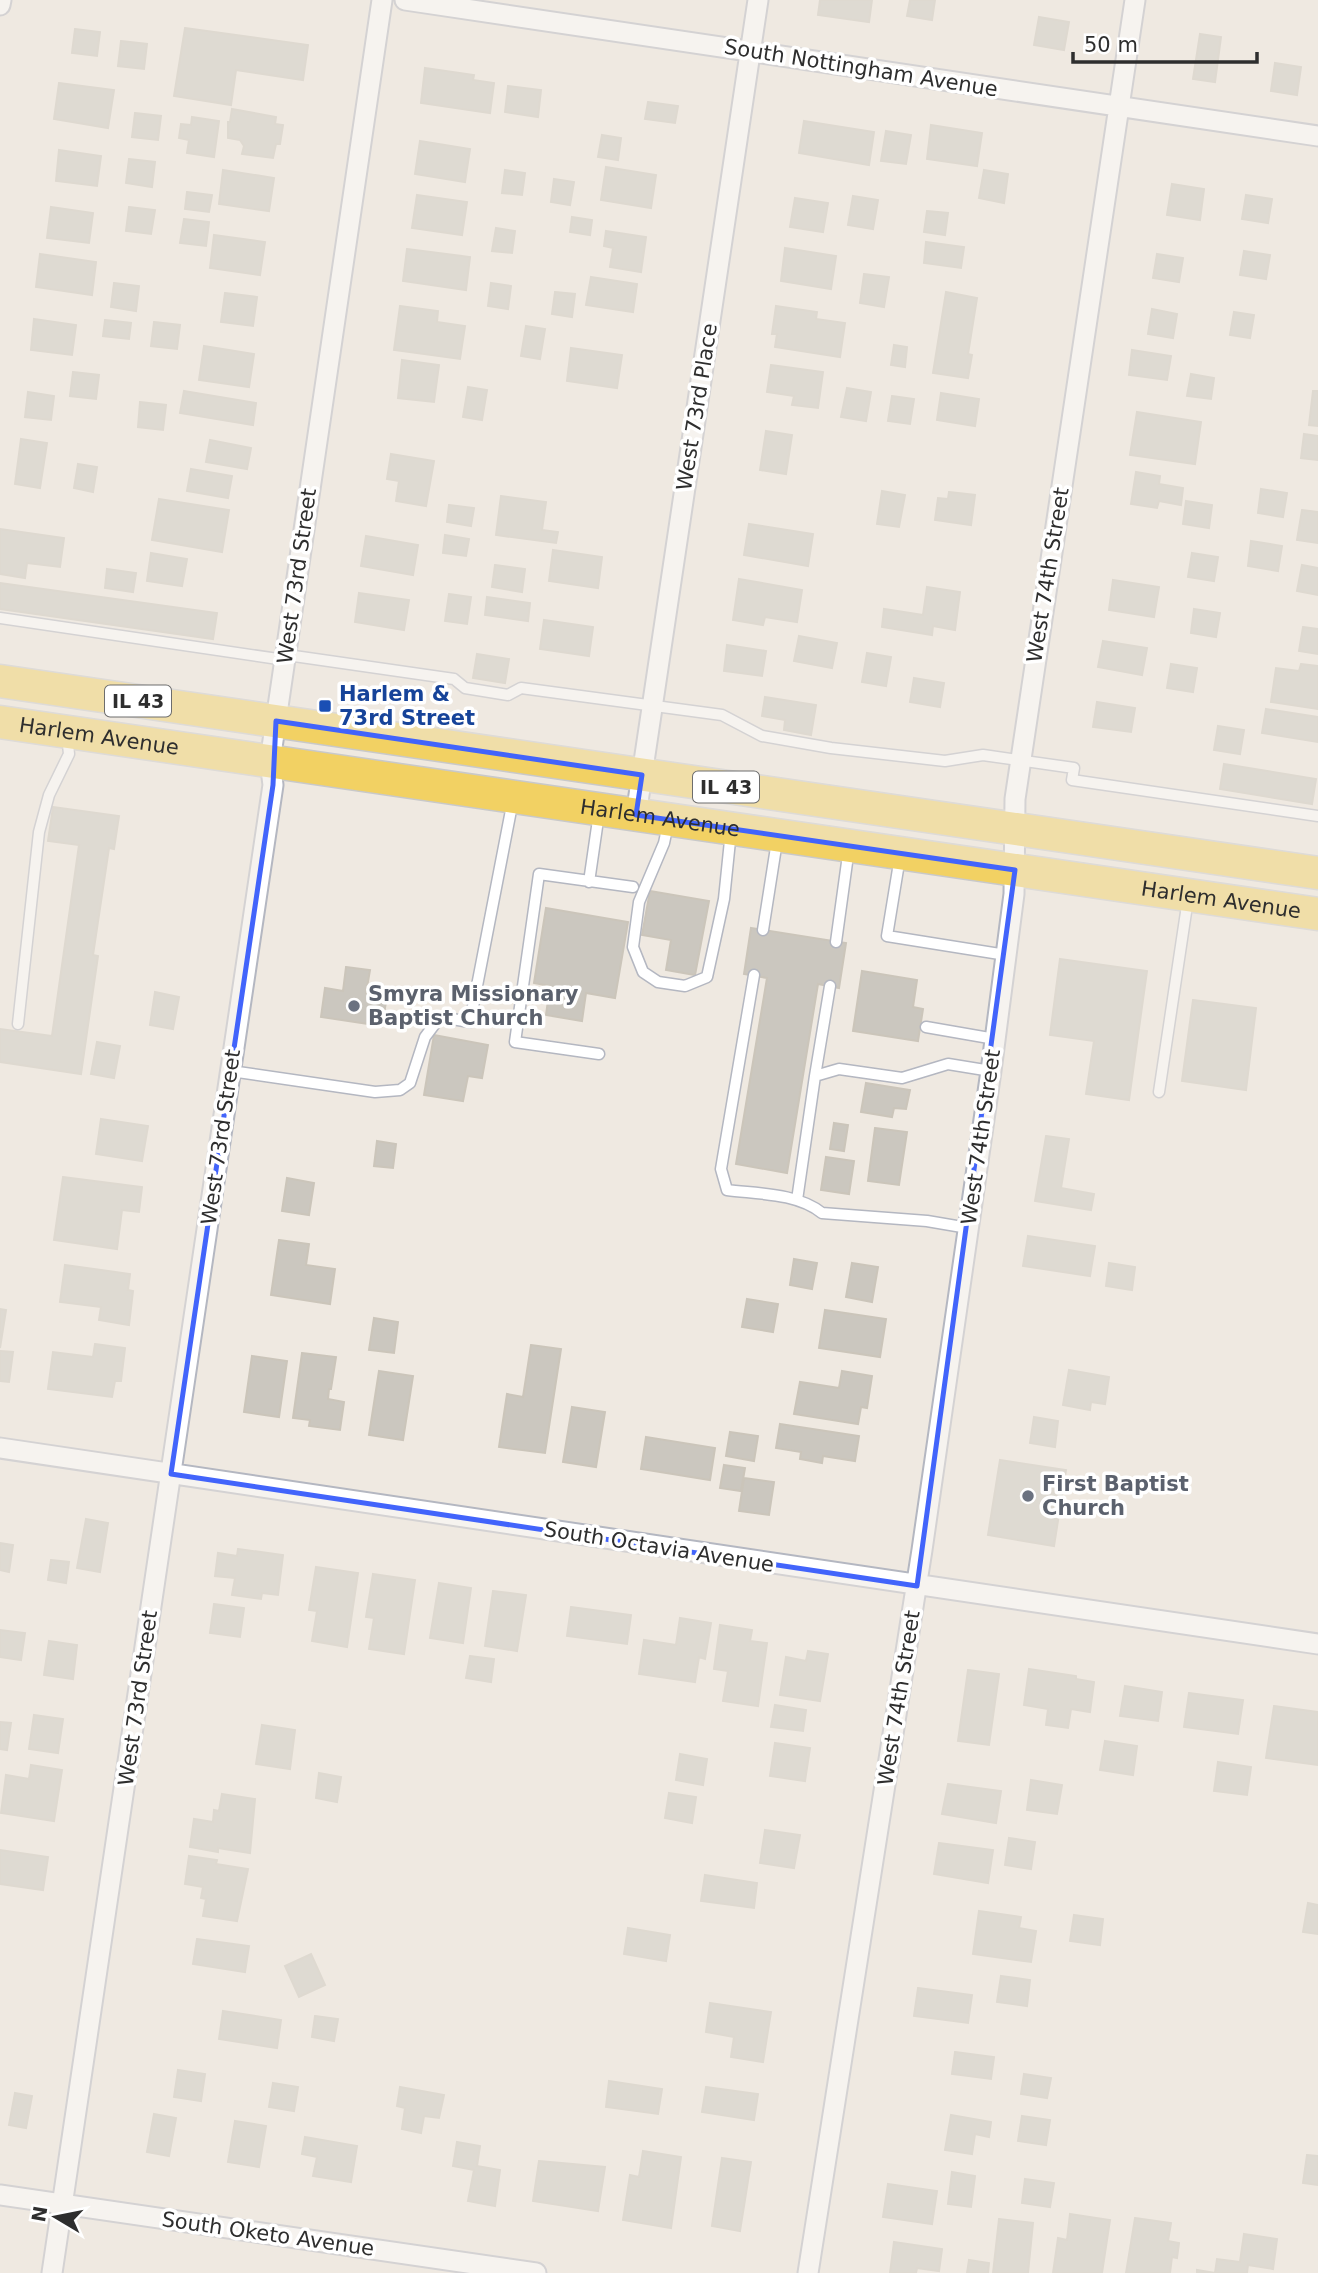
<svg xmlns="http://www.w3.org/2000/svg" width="1318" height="2273" viewBox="0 0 1318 2273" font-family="'DejaVu Sans',sans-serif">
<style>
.building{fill:#cbc7bf;stroke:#cbc5ba;stroke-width:2}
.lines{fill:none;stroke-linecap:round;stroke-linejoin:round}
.service-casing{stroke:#b4b7c1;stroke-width:13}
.minor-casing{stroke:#b4b7c1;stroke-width:23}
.primary-casing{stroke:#c9c9c9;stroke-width:35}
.service{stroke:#fff;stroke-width:10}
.minor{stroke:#fff;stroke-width:19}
.primary{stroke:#f2d163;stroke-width:32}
.marked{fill:none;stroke:#4264fb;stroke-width:5;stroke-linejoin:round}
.transit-dot{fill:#1a4fb4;stroke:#fff;stroke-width:2.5}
.worship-dot{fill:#6b7280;stroke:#fff;stroke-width:2.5}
.labels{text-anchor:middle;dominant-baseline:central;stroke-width:7;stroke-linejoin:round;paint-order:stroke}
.shield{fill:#fff;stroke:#6d6d6d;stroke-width:2}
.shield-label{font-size:19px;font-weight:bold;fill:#2e2e2e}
.street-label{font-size:21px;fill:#2e2e2e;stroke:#fff}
.transit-label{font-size:21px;font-weight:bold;fill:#164399;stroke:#fff;text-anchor:start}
.worship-label{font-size:21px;font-weight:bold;fill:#5b616d;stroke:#fff;text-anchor:start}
</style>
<rect width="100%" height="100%" fill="#efe9e1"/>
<path class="building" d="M820,0H872L869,22L818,15Z
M910,0H935L932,20L907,16Z
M1039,17L1069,22L1064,50L1034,45Z
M185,28L308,45L303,80L236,70L231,105L174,96Z
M75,29L100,32L97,56L72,53Z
M1200,34L1221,37L1215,82L1193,79Z
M121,41L147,44L144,69L118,66Z
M1275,63L1301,67L1297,95L1271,91Z
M425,68L474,75L473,80L494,83L490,113L421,103Z
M59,83L114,90L108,128L54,119Z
M508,86L541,90L538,117L505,112Z
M648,102L678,106L675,123L645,119Z
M232,109L276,117L275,124L283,125L280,144H276L273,158L242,154L244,146L240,140L228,138V122H230Z
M135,113L161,116L158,140L132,137Z
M192,117L219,121L214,157L187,153L189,140L179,138L181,124L191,125Z
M804,121L874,132L869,165L799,153Z
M931,125L982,133L977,166L927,159Z
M886,131L911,135L906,164L881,161Z
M602,135L621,138L618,160L598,157Z
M420,141L470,149L465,182L415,174Z
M59,150L101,156L97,186L56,181Z
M129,159L155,162L152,187L126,183Z
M606,167L656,175L651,208L601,200Z
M223,170L274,178L269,211L219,204Z
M505,170L525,173L522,195L502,193Z
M984,170L1008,174L1004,203L979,198Z
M554,179L574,182L570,205L551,202Z
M1172,184L1204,189L1200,220L1167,215Z
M187,192L212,195L209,212L185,209Z
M417,195L467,202L462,235L412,228Z
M1246,195L1272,199L1268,223L1242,219Z
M853,196L878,200L873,229L848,225Z
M795,198L828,203L823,232L790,227Z
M51,207L93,213L89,243L47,238Z
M129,207L155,210L151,234L126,231Z
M927,211L948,213L945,235L924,232Z
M572,217L592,220L590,235L570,232Z
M184,219L209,222L206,246L180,243Z
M496,228L515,231L512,253L492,251Z
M606,231L646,237L641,272L610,267L613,248L604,246Z
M214,235L265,242L260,275L210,268Z
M926,242L964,247L961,268L924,263Z
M785,248L836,256L831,289L781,281Z
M407,249L470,257L466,290L403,281Z
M1244,251L1270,255L1266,279L1240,275Z
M40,254L96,262L92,295L36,287Z
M1157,254L1183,258L1179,282L1153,278Z
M864,274L889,277L884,307L860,303Z
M591,277L637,284L633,312L586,305Z
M114,283L139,286L136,311L111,307Z
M491,283L511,286L508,309L488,306Z
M555,292L575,294L572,317L552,314Z
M946,292L977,298L968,354L972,355L968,378L933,373Z
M225,293L257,297L253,326L221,322Z
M400,306L438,311L437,322L465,326L460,359L394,350Z
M776,306L817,312L816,319L845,323L840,357L775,347L777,334H772Z
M1152,309L1177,314L1173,338L1148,334Z
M1234,312L1254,315L1250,338L1230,335Z
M34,319L76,325L72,355L31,350Z
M105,320L131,323L129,339L103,336Z
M154,322L180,325L177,349L151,346Z
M526,326L545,329L540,359L521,356Z
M894,345L907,347L905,367L891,365Z
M204,346L254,354L249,387L199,380Z
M571,348L622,355L617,388L567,381Z
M1132,350L1171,356L1167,380L1129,375Z
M402,360L439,365L434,402L398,398Z
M771,365L823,372L818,408L792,405L794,396L767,392Z
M73,372L99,375L96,399L70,396Z
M1191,374L1214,378L1211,399L1187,396Z
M468,387L487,390L482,420L463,417Z
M847,388L871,392L866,421L841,417Z
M184,391L256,403L253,425L180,413Z
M1313,391H1318V426L1309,425Z
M28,392L54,396L51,420L25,417Z
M941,393L979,399L975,426L937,420Z
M892,396L914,399L910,424L888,421Z
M140,402L166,405L163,430L138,427Z
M1137,412L1201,422L1195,464L1130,455Z
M766,431L792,435L786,474L760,470Z
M1304,434L1318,436V460L1301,458Z
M21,439L47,443L40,488L15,484Z
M210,440L251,448L247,469L206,462Z
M391,454L434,461L426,506L396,501L399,481L387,479Z
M78,464L97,467L93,492L74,488Z
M191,469L232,476L228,498L187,491Z
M1136,472L1160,476L1159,484L1183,488L1181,505L1159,501L1157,508L1131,504Z
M1261,489L1287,493L1283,517L1258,513Z
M882,491L905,495L899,527L877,524Z
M949,492L975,495L971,525L935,520L938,498L948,499Z
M501,496L546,502L542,530L558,532L556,543L496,535Z
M159,499L229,510L222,552L152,540Z
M1186,501L1212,505L1209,528L1183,524Z
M449,505L474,508L471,526L447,522Z
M1302,510L1318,512V543L1297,540Z
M749,524L813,534L808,566L744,555Z
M0,529L64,538L60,567L27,563L25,578L0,574Z
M445,535L469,539L466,556L443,553Z
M366,536L418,545L413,575L361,566Z
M1251,541L1282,546L1278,571L1248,566Z
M553,550L602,557L598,588L549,581Z
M151,553L187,559L182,586L147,581Z
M1192,553L1218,557L1214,581L1188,577Z
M495,565L525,569L522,592L492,587Z
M1302,565L1318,568V595L1297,591Z
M107,569L136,573L133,592L105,588Z
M739,579L802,590L797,622L765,617L763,625L733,620Z
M1113,580L1159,587L1154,617L1109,610Z
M0,583L217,613L213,639L0,609Z
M927,587L960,592L955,630L933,626L932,635L882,627L884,609L923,615Z
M359,593L409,600L404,630L355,622Z
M449,594L471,597L467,624L445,621Z
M487,597L530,603L528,621L485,615Z
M1194,609L1220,613L1216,637L1191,633Z
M544,620L593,627L589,656L540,649Z
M1303,627L1318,629V654L1299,651Z
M799,636L837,643L832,668L794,661Z
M1103,641L1147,648L1142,675L1098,667Z
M727,645L766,651L762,676L724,671Z
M867,653L891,657L886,686L862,682Z
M477,654L509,659L505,683L473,678Z
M1171,664L1197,668L1193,692L1167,688Z
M1301,664L1318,666V709L1271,702L1276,668L1299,671Z
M914,678L944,683L940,707L910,702Z
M765,697L816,705L811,735L784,730L785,720L762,716Z
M1097,702L1135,708L1131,732L1093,727Z
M1266,709L1318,717V742L1262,733Z
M1218,726L1244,730L1240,754L1214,750Z
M1224,764L1316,779L1312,804L1220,789Z
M53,807L119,816L114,849L109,848L93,955L98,956L81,1074L0,1062V1029L52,1036L79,845L48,841Z
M650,891L709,901L695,975L666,970L671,940L642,935Z
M546,908L628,922L615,998L586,993L582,1021L546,1015L550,986L534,983Z
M751,928L846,943L839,988L818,984L787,1173L736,1164L767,978L744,974Z
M1060,959L1147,971L1129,1100L1086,1094L1094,1041L1050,1035Z
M346,967L370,970L366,993L387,996L382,1026L321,1017L325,988L343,991Z
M862,971L917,980L913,1007L923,1009L918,1041L853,1031Z
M155,992L179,997L173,1029L150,1025Z
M1193,1000L1256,1008L1246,1090L1182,1081Z
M434,1035L488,1045L482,1078L468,1076L463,1101L424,1095Z
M97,1042L120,1046L114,1078L91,1074Z
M866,1083L910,1090L906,1109L894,1108L892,1117L861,1112Z
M101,1119L148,1126L142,1161L96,1154Z
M834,1123L848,1125L844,1151L830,1149Z
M875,1128L907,1132L899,1185L868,1181Z
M1046,1136L1069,1139L1061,1188L1094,1194L1091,1210L1035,1201Z
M377,1141L396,1144L393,1168L374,1166Z
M826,1157L854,1161L849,1194L821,1190Z
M63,1177L142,1187L139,1212L122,1210L117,1249L54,1240Z
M287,1178L314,1183L309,1215L282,1211Z
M1028,1236L1095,1246L1090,1276L1023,1266Z
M279,1240L309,1244L306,1265L335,1269L330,1304L271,1295Z
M794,1259L817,1263L812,1289L790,1285Z
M852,1263L878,1267L872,1302L846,1297Z
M1109,1263L1135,1267L1132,1290L1106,1286Z
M65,1265L130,1274L128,1290L133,1291L129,1325L99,1320L101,1307L60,1302Z
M747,1299L778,1304L773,1332L742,1327Z
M0,1309L6,1310L0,1348Z
M825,1310L886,1319L880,1357L819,1348Z
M374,1318L398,1322L394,1353L369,1350Z
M95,1344L125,1348L121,1381H115L112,1397L48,1389L53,1352L93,1357Z
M531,1345L561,1349L545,1453L499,1447L507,1394L523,1397Z
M0,1351L13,1352L9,1382L0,1381Z
M302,1353L336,1357L331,1389H329L328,1399L344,1402L340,1430L309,1426L310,1420L293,1418Z
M252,1356L287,1361L279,1417L244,1412Z
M1069,1370L1109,1377L1105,1404L1091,1402L1090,1410L1063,1405Z
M379,1371L413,1376L403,1440L369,1435Z
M842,1371L872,1376L867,1408L861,1407L858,1424L794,1414L800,1382L839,1388Z
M572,1407L605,1412L596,1467L563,1462Z
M1034,1417L1058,1421L1055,1447L1030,1443Z
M780,1424L859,1436L855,1461L823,1456L822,1463L800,1459L801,1452L776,1448Z
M730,1432L758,1436L754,1461L726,1456Z
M646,1437L715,1448L710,1480L641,1469Z
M1000,1460L1066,1470L1054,1546L988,1535Z
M724,1465L745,1468L741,1491L720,1488Z
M744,1478L774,1482L769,1515L739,1511Z
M86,1519L108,1523L100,1572L77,1568Z
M0,1543L13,1545L9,1572L0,1570Z
M238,1549L283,1555L278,1595L262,1593L261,1599L232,1595L235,1578L215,1576L218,1553L237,1556Z
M51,1560L69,1562L66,1583L48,1580Z
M316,1567L358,1573L347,1647L312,1641L317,1611L309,1610Z
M373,1574L415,1580L404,1654L369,1649L374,1618L366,1617Z
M439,1583L471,1588L463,1643L430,1638Z
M493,1591L526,1595L517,1651L485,1646Z
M214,1604L244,1608L240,1637L210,1633Z
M571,1607L631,1615L627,1644L567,1636Z
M680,1618L711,1623L705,1659L699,1657L695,1682L639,1674L644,1640L676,1645Z
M720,1625L752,1630L750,1641L767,1643L758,1706L723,1701L728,1671L714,1669Z
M0,1630L25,1633L21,1660L0,1657Z
M49,1641L77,1645L73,1679L44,1675Z
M808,1651L828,1654L820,1701L780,1695L786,1657L806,1661Z
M470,1656L494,1659L491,1682L466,1678Z
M1029,1669L1076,1676V1679L1094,1682L1090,1712L1071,1709L1068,1728L1046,1725L1048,1709L1024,1705Z
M968,1670L999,1674L989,1745L958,1741Z
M1125,1686L1162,1692L1158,1721L1120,1716Z
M1189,1693L1243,1700L1238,1734L1184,1727Z
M775,1705L806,1710L803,1731L771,1727Z
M1274,1706L1318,1712V1765L1266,1758Z
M34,1715L63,1719L58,1753L29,1749Z
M0,1722L11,1723L7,1750L0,1749Z
M262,1725L295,1730L290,1769L256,1764Z
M1105,1741L1137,1746L1133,1775L1100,1770Z
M775,1743L810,1748L805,1781L770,1776Z
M680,1754L707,1759L703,1785L676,1780Z
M1218,1762L1251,1767L1247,1795L1214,1791Z
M31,1765L62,1770L54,1821L1,1813L6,1775L29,1779Z
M319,1773L341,1777L337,1802L316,1798Z
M1031,1780L1062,1785L1057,1814L1027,1810Z
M948,1784L1001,1791L996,1823L942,1814Z
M669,1793L696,1797L692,1823L665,1818Z
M222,1794L255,1799L250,1853L218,1848V1852L190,1847L194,1819L213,1822L214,1810L219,1811Z
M765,1830L800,1835L794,1868L760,1863Z
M1009,1838L1035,1842L1031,1869L1005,1865Z
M939,1843L993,1850L988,1883L934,1874Z
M0,1850L48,1857L43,1890L0,1884Z
M189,1856L217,1860L216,1864L248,1869L237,1921L203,1916L206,1899L201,1898L203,1887L185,1884Z
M705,1875L757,1883L754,1908L701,1901Z
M1308,1903L1318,1905V1934L1303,1932Z
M979,1911L1021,1917L1019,1928L1036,1931L1031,1962L973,1954Z
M1074,1915L1103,1919L1100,1945L1070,1941Z
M628,1928L670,1935L666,1961L624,1954Z
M197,1939L249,1946L245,1972L193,1964Z
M311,1954L325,1985L299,1997L285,1966Z
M1001,1976L1030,1980L1027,2006L997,2002Z
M918,1988L972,1995L968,2023L914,2016Z
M710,2003L771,2012L763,2062L731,2057L734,2037L706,2032Z
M223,2011L281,2020L277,2048L219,2039Z
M315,2016L338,2019L334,2041L312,2037Z
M955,2052L994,2057L991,2079L952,2074Z
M178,2070L205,2074L201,2101L174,2097Z
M1024,2074L1051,2078L1047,2098L1021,2094Z
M609,2081L662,2089L658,2114L606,2107Z
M273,2083L298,2087L294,2111L269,2107Z
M400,2087L444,2095L439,2118L424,2116L421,2133L402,2129L405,2108L397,2106Z
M706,2087L758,2094L754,2120L702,2112Z
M15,2093L32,2096L26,2128L9,2125Z
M154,2114L176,2118L169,2156L147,2152Z
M951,2115L991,2122L989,2137L975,2134L972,2154L945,2150Z
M1022,2116L1050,2120L1046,2145L1018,2141Z
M235,2121L266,2126L259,2167L228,2162Z
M305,2137L357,2146L351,2182L313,2176L317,2157L302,2154Z
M457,2142L480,2146L477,2166L500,2170L495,2206L468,2201L474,2170L453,2166Z
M643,2151L681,2157L671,2228L623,2220L630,2175L639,2177Z
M1307,2155L1318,2156V2185L1303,2183Z
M722,2158L751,2162L740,2231L712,2226Z
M539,2161L605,2167L598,2211L533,2201Z
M952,2172L975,2176L971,2207L948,2204Z
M1025,2179L1054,2183L1050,2207L1022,2203Z
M888,2184L937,2191L932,2224L883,2217Z
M1070,2214L1110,2220L1102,2273H1053L1058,2238L1067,2240Z
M1135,2218L1171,2223L1168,2241L1179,2243L1177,2258L1172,2257L1170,2273H1126Z
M999,2219L1033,2223L1028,2273H993Z
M1244,2234L1277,2239L1273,2269L1248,2265L1247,2273H1197V2270L1215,2273L1217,2259L1240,2262Z
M894,2242L942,2249L939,2271L917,2268L916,2273H890Z
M969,2260L989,2263L988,2273H967Z"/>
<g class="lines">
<defs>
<path id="service" d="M0,618L285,660L294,656L454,679L465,688L508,695L521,688L722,715L762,736L831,748L945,761L983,755L1074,768L1072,780L1318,816
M668,824L664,843L639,902L633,947L643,972L658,982L685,986L707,977L724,899L731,831
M900,857L887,936L1006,955
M589,882L599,813
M763,930L777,841
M836,942L849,848
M754,975L721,1169L727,1190C758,1194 797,1193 822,1213L927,1221L968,1228
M18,1024L39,832L49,795L69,754L67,735
M926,1027L995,1039
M599,1054L515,1042L539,874L633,887
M231,1071L375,1092L400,1090L410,1083L425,1037L440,1017L470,1022L513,800
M815,1076L830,986
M1159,1092L1188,899
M797,1200L815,1076L839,1069L902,1078L948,1064L991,1071"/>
<path id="minor" d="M405,0L1318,136
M0,5L1,0
M636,815L758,0
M0,1448L1318,1644
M0,2195L536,2273
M52,2273L273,785L270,761L382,0
M808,2273L922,1550L991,1071L1014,894L1015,799L1135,0"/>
<g id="primary">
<path d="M0,681L1318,873"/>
<path id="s1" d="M0,722L1318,914"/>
</g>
</defs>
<use href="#service" class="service-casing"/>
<use href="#minor" class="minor-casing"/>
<use href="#primary" class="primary-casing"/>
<use href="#service" class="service"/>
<use href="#minor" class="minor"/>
<use href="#primary" class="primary"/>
</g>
<path d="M0 0H1318V2273H0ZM276,721L642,775L636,815L1015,870L917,1586L171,1474L273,785Z" fill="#efe9e1" fill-opacity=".55" fill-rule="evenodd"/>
<path class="marked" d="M276,721L642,775L636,815L1015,870L917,1586L171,1474L273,785Z"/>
<rect class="transit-dot" x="318" y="699" width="14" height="14" rx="3.5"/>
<g class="worship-dot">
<circle cx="354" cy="1006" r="7"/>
<circle cx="1028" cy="1496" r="7"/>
</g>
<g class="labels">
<g class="shield">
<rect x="105" y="685.5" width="66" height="31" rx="5"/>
<rect x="693" y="771.5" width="66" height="31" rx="5"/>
</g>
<g class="shield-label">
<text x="138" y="701">IL 43</text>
<text x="726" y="787">IL 43</text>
</g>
<g class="street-label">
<text transform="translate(861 68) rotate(9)">South Nottingham Avenue</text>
<text transform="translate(697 407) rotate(-81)">West 73rd Place</text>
<text transform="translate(1048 575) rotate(-81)">West 74th Street</text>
<text transform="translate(297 576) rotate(-82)">West 73rd Street</text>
<text stroke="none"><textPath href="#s1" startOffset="100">Harlem Avenue</textPath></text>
<text stroke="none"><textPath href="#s1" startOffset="667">Harlem Avenue</textPath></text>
<text stroke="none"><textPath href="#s1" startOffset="1234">Harlem Avenue</textPath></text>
<text transform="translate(221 1137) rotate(-82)">West 73rd Street</text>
<text transform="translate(981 1137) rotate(-82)">West 74th Street</text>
<text transform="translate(659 1547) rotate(9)">South Octavia Avenue</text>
<text transform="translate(138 1698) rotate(-82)">West 73rd Street</text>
<text transform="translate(899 1698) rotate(-81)">West 74th Street</text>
<text transform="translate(268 2234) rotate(8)">South Oketo Avenue</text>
</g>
<g class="transit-label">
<text x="339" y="694">Harlem &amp;<tspan x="339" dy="24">73rd Street</tspan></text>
</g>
<g class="worship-label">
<text x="368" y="994">Smyra Missionary<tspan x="368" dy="24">Baptist Church</tspan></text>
<text x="1042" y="1484">First Baptist<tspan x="1042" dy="24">Church</tspan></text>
</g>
</g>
<g transform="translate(56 2217) rotate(280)" stroke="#ffffff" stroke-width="5" paint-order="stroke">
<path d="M0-5L12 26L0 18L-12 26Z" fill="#2e2e2e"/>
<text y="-10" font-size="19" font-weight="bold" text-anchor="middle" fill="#2e2e2e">N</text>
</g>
<path d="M1073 52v10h184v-10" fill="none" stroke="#2e2e2e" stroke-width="3.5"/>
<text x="1084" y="52" font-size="21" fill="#2e2e2e" stroke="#ffffff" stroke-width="5" paint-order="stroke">50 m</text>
</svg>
